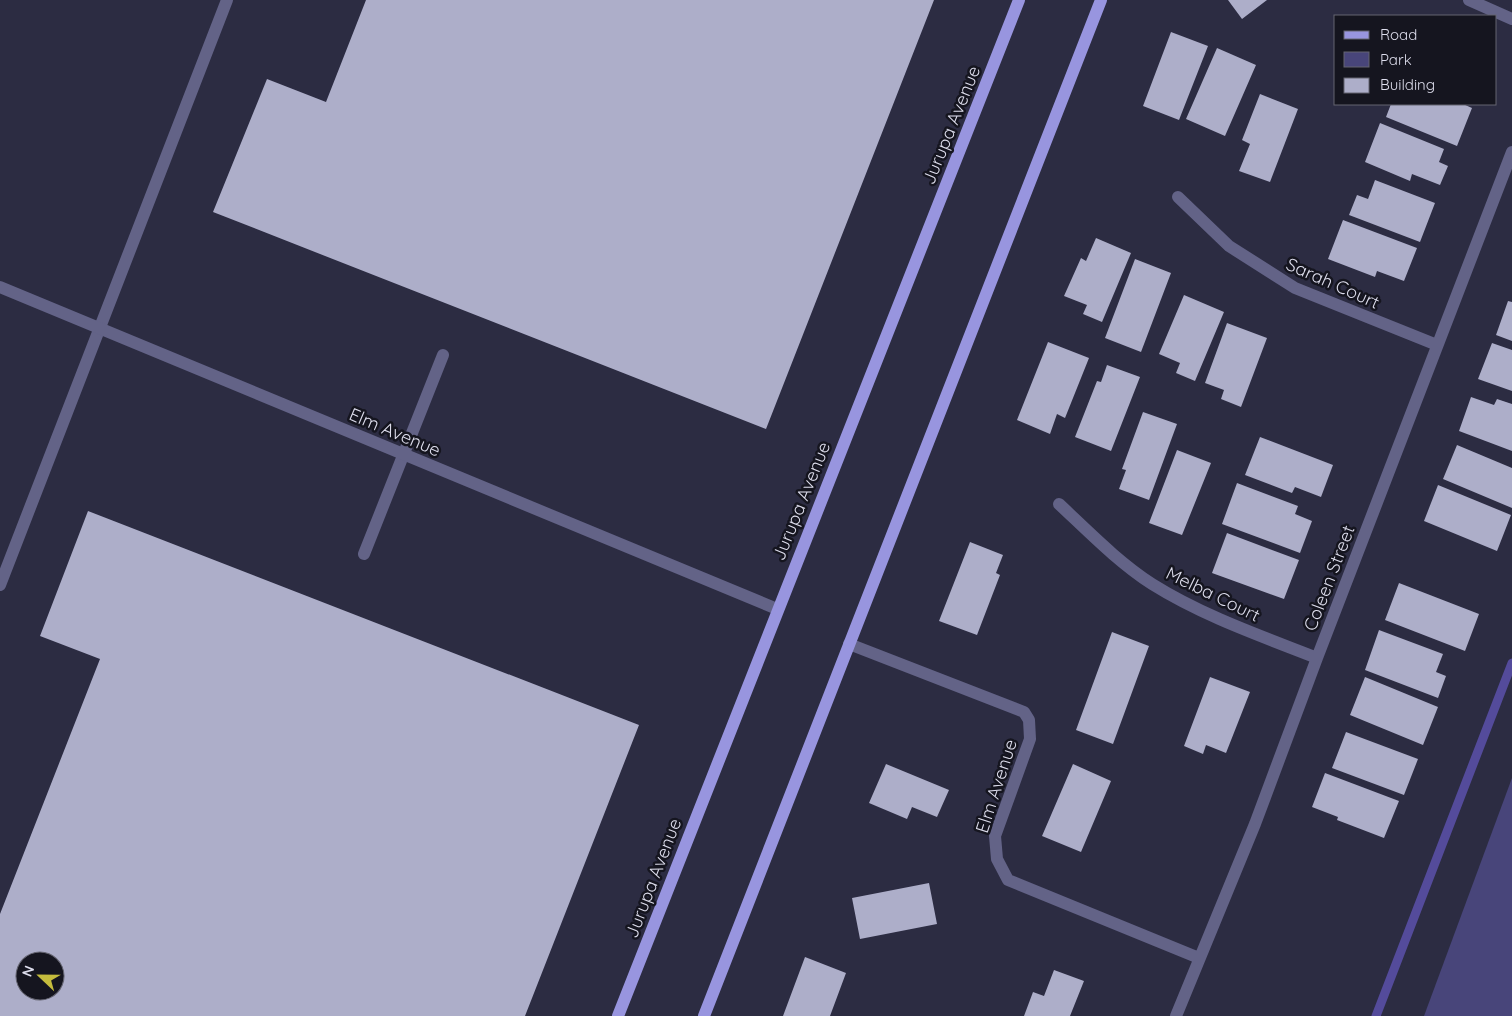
<svg xmlns="http://www.w3.org/2000/svg" width="1512" height="1016" viewBox="0 0 1512 1016" font-family="Quicksand,sans-serif">
<style>
.green{fill:#48457a}
.lines{fill:none;stroke-linecap:round;stroke-linejoin:round}
.stream{stroke:#544b9b;stroke-width:9}
.building{fill:#adaec9;fill-rule:evenodd}
.service{stroke:#636387;stroke-width:12}
.minor{stroke:#636387;stroke-width:12}
.tertiary{stroke:#636387;stroke-width:12}
.primary{stroke:#9895df;stroke-width:12}
.labels{text-anchor:middle;dominant-baseline:central;stroke-width:5;stroke-linejoin:round;paint-order:stroke}
.street-label{font-size:18px;fill:#ddddec;stroke:#15151f}
</style>
<rect width="100%" height="100%" fill="#2c2c42"/>
<path class="green" d="M1512,778V1016H1424Z"/>
<g class="lines">
<path class="stream" d="M1376,1016L1512,663"/>
</g>
<path class="building" d="M366,0H934L766,429L213,212L267,79L326,102Z
M1228,0H1267L1242,19Z
M1171,32L1208,46L1179,120L1143,106Z
M1217,48L1256,65L1225,136L1186,119Z
M1260,94L1298,109L1270,182L1239,171L1250,144L1242,140Z
M1391,104H1463L1472,108L1457,146L1386,117Z
M1380,123L1444,149L1439,162L1448,166L1440,185L1412,174L1410,181L1365,162Z
M1375,180L1435,203L1420,242L1349,215L1357,195L1368,199Z
M1343,220L1417,248L1404,281L1377,271L1375,277L1328,259Z
M1096,238L1131,253L1102,322L1083,314L1087,305L1064,296L1081,258L1086,261Z
M1135,259L1171,273L1141,352L1105,338Z
M1184,295L1224,312L1195,381L1176,373L1180,363L1159,354Z
M1508,301L1512,302V341L1496,335Z
M1227,323L1267,338L1241,407L1221,399L1224,390L1205,383Z
M1048,342L1089,358L1065,418L1057,414L1050,434L1017,420Z
M1492,343L1512,350V391L1478,379Z
M1107,365L1140,377L1111,451L1075,437L1097,381L1101,382Z
M1471,397L1494,405L1497,399L1512,404V451L1459,431Z
M1143,412L1177,424L1149,500L1119,489L1126,470L1122,469Z
M1260,437L1333,465L1321,497L1295,487L1292,493L1245,475Z
M1457,445L1512,468V508L1443,479Z
M1177,450L1211,463L1182,535L1149,523Z
M1237,483L1298,506L1295,514L1312,521L1300,553L1222,524Z
M1438,485L1511,515L1497,551L1424,521Z
M88,511L639,725L525,1016H0V914L100,659L40,636ZM25,961H55V991H25Z
M1227,533L1299,560L1284,599L1212,573Z
M970,542L1003,555L996,573L1000,575L977,635L939,621Z
M1399,583L1479,614L1465,651L1385,620Z
M1379,630L1443,654L1436,672L1446,676L1438,698L1365,670Z
M1112,632L1149,646L1113,744L1076,730Z
M1210,677L1250,692L1226,753L1206,745L1203,754L1184,746Z
M1365,677L1438,707L1423,745L1350,715Z
M1346,732L1418,759L1404,795L1332,768Z
M886,764L949,790L937,817L912,807L907,819L869,803Z
M1073,764L1111,781L1081,852L1042,836Z
M1325,773L1399,801L1384,838L1337,820L1338,817L1312,807Z
M929,883L937,924L860,939L852,898Z
M805,957L846,973L830,1016H783Z
M1054,970L1084,981L1070,1016H1024L1033,992L1044,996Z"/>
<g class="lines">
<path class="service" d="M364,554L443,355
M0,585L227,0"/>
<path class="minor" d="M1469,0L1512,19
M1178,197L1229,246L1295,288L1437,345
M1059,504C1089,532 1118,562 1152,584C1203,616 1261,636 1317,658
M849,644L1024,712L1029,720L1030,739L995,836L997,859L1008,880L1199,958
M1176,1016L1255,824L1317,658L1512,152"/>
<path class="tertiary" d="M0,287L777,609"/>
<path class="primary" d="M618,1016L1019,0
M704,1016L1101,0"/>
</g>
<g class="labels">
<g class="street-label">
<text transform="translate(951 125) rotate(-68)">Jurupa Avenue</text>
<text transform="translate(1333 283) rotate(24)">Sarah Court</text>
<text transform="translate(395 432) rotate(23)">Elm Avenue</text>
<text transform="translate(801 501) rotate(-68)">Jurupa Avenue</text>
<text transform="translate(1329 578) rotate(-69)">Coleen Street</text>
<text transform="translate(1213 594) rotate(26)">Melba Court</text>
<text transform="translate(996 786) rotate(-72)">Elm Avenue</text>
<text transform="translate(653 878) rotate(-69)">Jurupa Avenue</text>
</g>
</g>
<rect x="1334" y="15" width="162" height="90" fill="#15151f" stroke="#656571"/>
<rect x="1344" y="31" width="25" height="8" fill="#9895df" stroke="#656571"/>
<text x="1380" y="40" font-size="15" fill="#ddddec">Road</text>
<rect x="1344" y="52" width="25" height="15" fill="#48457a" stroke="#656571"/>
<text x="1380" y="65" font-size="15" fill="#ddddec">Park</text>
<rect x="1344" y="78" width="25" height="15" fill="#adaec9" stroke="#656571"/>
<text x="1380" y="90" font-size="15" fill="#ddddec">Building</text>
<g transform="translate(40 976) rotate(292)"><circle r="24" fill="#15151f" stroke="#656571"/>
<path d="M0-4L9 19L0 12L-9 19Z" fill="#c5bc3d"/>
<text y="-8" font-size="14" font-weight="bold" text-anchor="middle" fill="#ddddec">N</text>
</g>
</svg>
